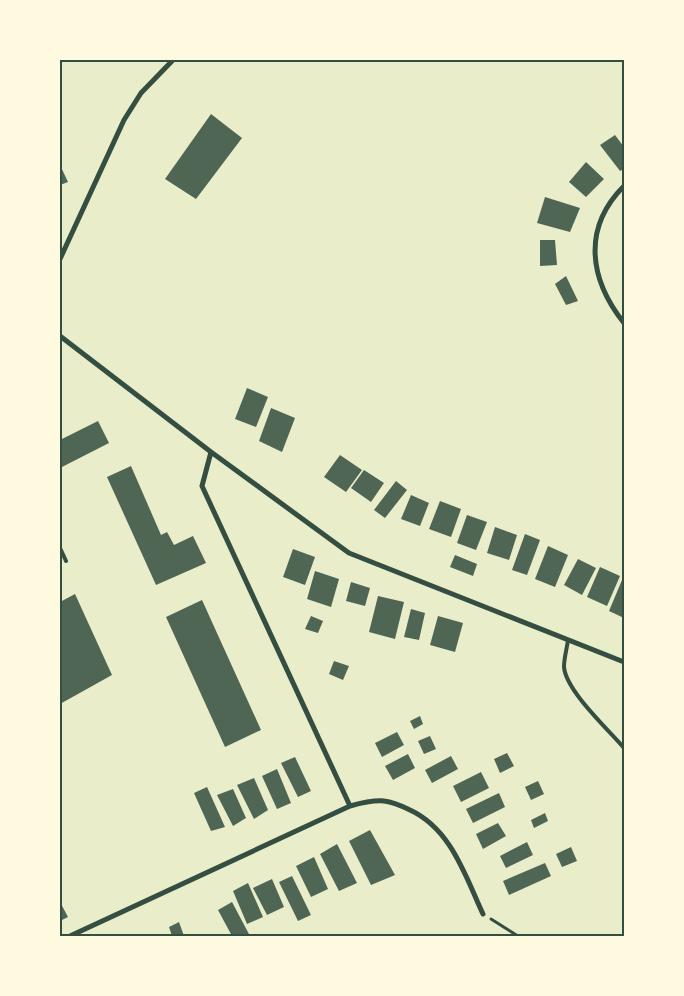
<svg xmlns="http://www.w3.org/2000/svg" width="684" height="996" viewBox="0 0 684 996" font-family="Commissioner,sans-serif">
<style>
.building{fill:#4f6655}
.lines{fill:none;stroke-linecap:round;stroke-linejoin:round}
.path{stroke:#344e41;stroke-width:3}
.service{stroke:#344e41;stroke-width:4}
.minor{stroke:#344e41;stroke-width:5}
.neatline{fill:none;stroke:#344e41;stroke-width:2}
</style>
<rect width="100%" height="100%" fill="#e9edc9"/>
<path class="building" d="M211,114L242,138L196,199L165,179Z
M615,135L624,147V169L620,171L600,145Z
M586,162L604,179L586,197L569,182Z
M60,165L68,182L60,185Z
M545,197L580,208L570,232L537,223Z
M540,240H555L557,265L540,266Z
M566,276L578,301L566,305L555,284Z
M247,388L268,397L256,427L235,419Z
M271,408L295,418L282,452L259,441Z
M98,421L109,443L60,468V440Z
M340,455L362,470L346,492L324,477Z
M131,466L161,535L167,532L174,545L193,536L206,563L156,585L107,477Z
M364,470L384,483L371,502L351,488Z
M396,481L407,490L385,518L374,510Z
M411,495L429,503L420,526L401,519Z
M440,501L461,509L451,537L429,529Z
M467,515L487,522L476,550L457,543Z
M495,527L517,535L509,560L487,553Z
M525,534L540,540L527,575L512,570Z
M548,546L568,555L555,587L535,579Z
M293,549L315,557L305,585L283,577Z
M455,555L477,564L473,576L450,567Z
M578,559L596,568L582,595L564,585Z
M600,567L620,576L607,606L587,597Z
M315,571L339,579L331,607L307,599Z
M622,580L624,581V618L609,611Z
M351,582L370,588L365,606L346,601Z
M75,594L112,675L60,704V602Z
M378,596L404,602L395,639L369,632Z
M202,600L261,730L225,747L166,617Z
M411,609L425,613L419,640L404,637Z
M311,616L323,621L318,633L305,629Z
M438,616L463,623L455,652L430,645Z
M334,661L349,666L343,680L329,674Z
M420,716L423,724L414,729L410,721Z
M397,732L404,745L382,757L375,743Z
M430,736L436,749L424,754L418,741Z
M507,753L514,766L500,773L494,759Z
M408,754L415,768L393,780L385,766Z
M451,756L458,769L432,783L425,770Z
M295,757L311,791L298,797L281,763Z
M277,769L291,803L277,809L262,776Z
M481,772L489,788L461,802L453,786Z
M254,778L268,810L254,819L237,785Z
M538,781L544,794L531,800L525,787Z
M207,787L225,827L211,831L194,793Z
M233,789L246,818L233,826L217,795Z
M499,793L505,807L473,823L466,809Z
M545,813L548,821L534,828L531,820Z
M498,823L506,836L483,849L476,834Z
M370,830L395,875L371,885L349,841Z
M527,842L533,855L506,868L500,856Z
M337,844L357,883L339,891L320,854Z
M571,847L577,861L562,867L556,854Z
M314,857L328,889L311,897L296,866Z
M545,863L551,876L509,895L503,881Z
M292,876L311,915L298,921L279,882Z
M272,879L284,907L267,915L253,888Z
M248,883L263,917L247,924L233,891Z
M60,902L68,917L60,921Z
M232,902L250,936H232L218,910Z
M179,922L184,936H172L169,927Z"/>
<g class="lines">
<path class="path" d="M491,919L518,936"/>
<path class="service" d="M60,548L66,561
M568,640C567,648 564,658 564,667C566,691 608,729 624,748"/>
<path class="minor" d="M624,186C582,228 589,279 624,323
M60,259L124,120L141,93L173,60
M60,336L211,452L349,553L624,662
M211,452L202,486L350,806
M70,936L350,806C361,803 373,800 384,801C393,802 402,806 410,810C451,829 465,875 483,914"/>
</g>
<rect width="684" height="996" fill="none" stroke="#fefae0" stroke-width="122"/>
<rect x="61" y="61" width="562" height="874" class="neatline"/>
</svg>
